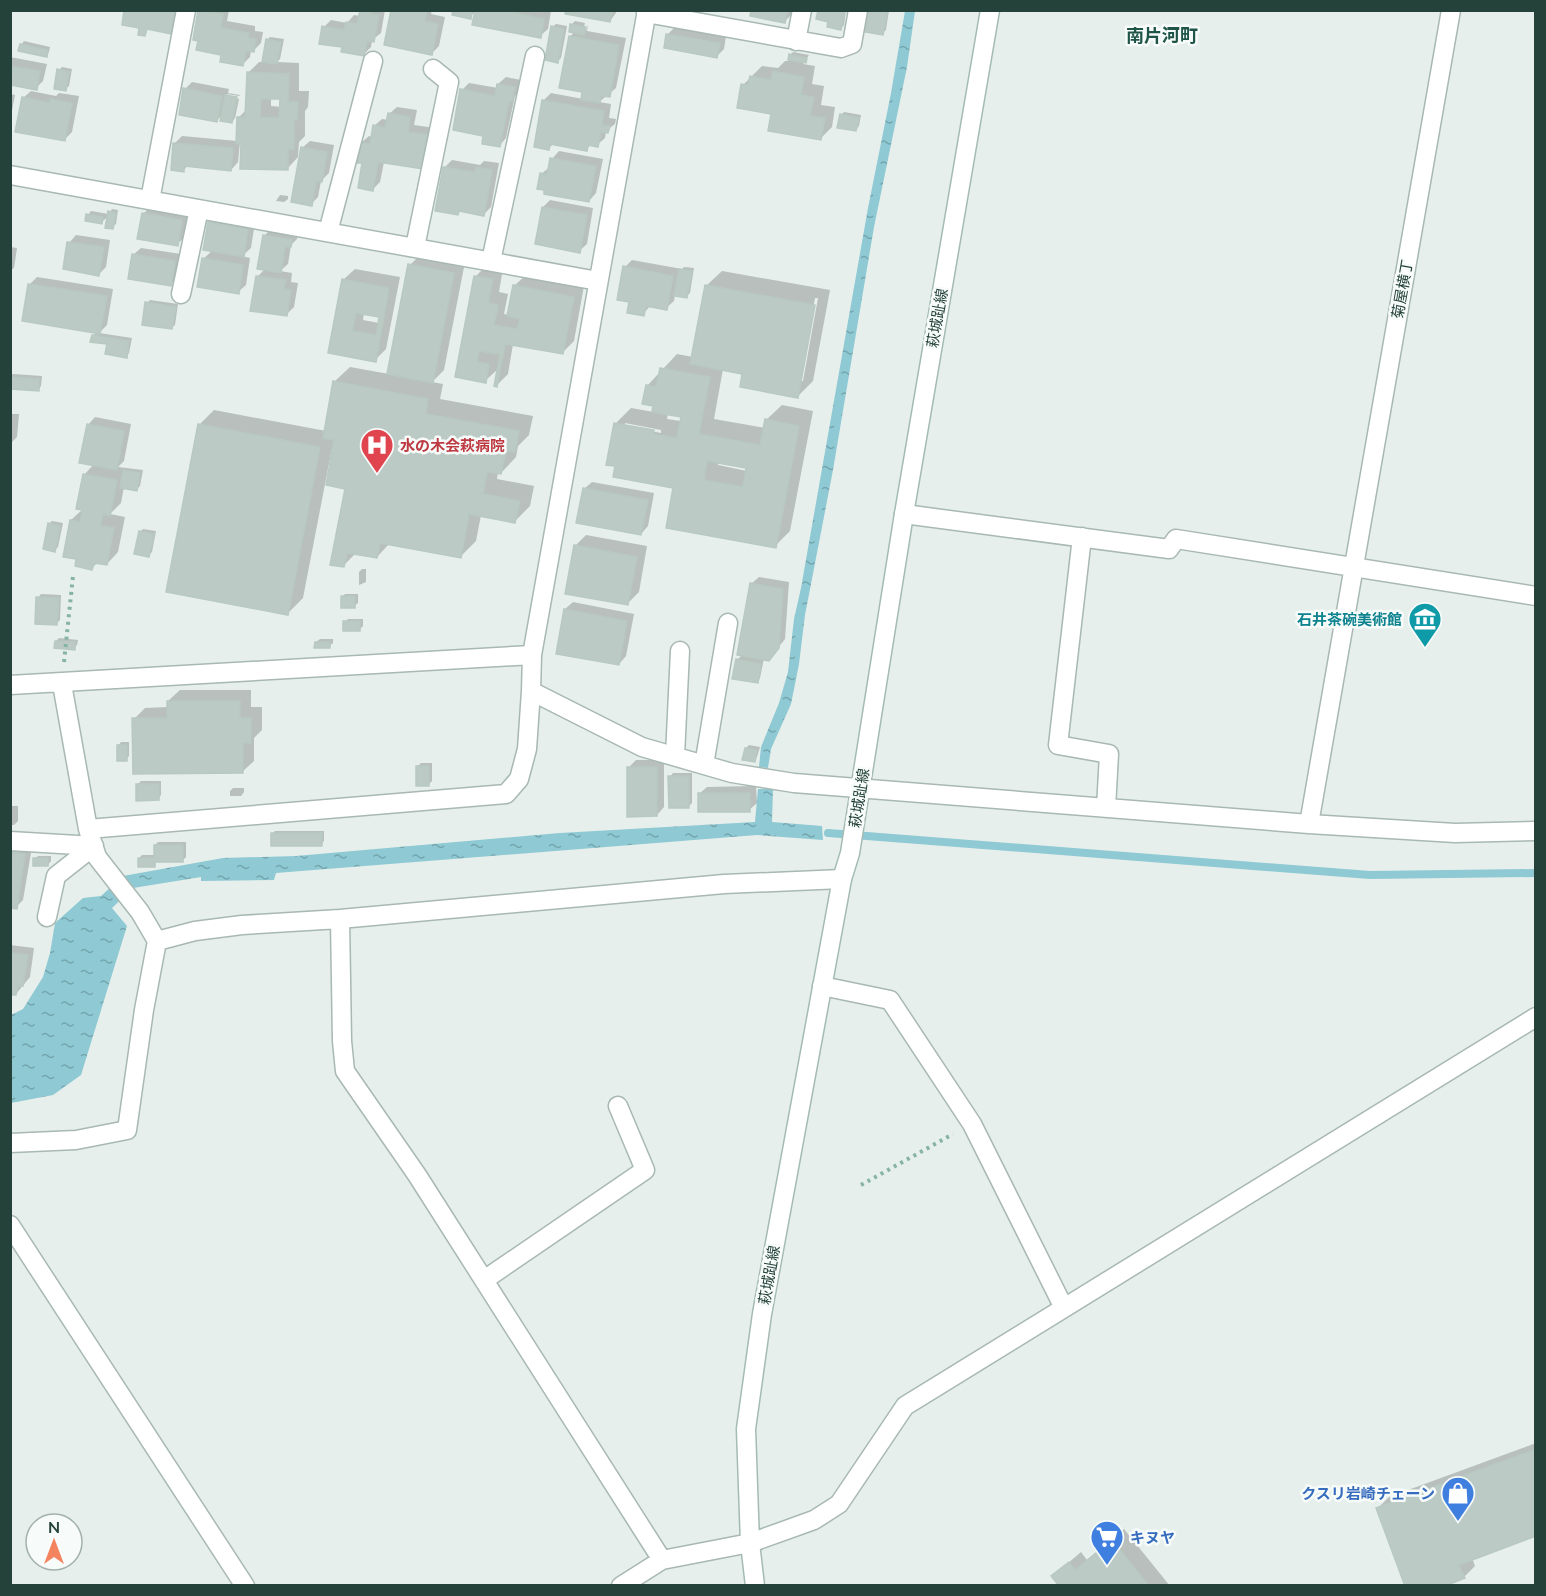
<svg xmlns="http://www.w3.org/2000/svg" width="1546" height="1596" viewBox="0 0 1546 1596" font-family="Mulish,'Noto Sans JP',sans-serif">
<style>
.water{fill:url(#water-ripples)}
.shadow{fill:#0003;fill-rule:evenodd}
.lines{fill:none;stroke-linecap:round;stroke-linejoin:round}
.stream{stroke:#8ec9d4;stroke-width:8}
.building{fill:#bbcac4;stroke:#b8c9c2;stroke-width:1.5;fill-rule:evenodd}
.street-casing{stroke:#a8b8b2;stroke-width:21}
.secondary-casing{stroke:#a4bbb3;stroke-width:21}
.path{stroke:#86b3a5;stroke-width:4;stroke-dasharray:3 4.5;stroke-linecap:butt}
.street{stroke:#fff;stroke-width:18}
.secondary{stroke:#fff;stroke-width:18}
.labels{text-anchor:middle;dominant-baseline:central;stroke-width:5;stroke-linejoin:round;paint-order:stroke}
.street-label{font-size:15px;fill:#24423a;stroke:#f7fbf9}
.health-label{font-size:15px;font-weight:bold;fill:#be3a42;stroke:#f7fbf9;text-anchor:start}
.culture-label{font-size:15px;font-weight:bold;fill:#0d838f;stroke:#f7fbf9;text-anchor:end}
.shop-label{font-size:15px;font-weight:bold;fill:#366cbe;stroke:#f7fbf9;text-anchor:end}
.quarter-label{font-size:18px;font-weight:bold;fill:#1f5548;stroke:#f7fbf9}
</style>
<defs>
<pattern id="water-ripples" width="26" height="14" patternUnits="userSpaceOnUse" patternTransform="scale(1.5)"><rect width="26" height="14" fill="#8ec9d4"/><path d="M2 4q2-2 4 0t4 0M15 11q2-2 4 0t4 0" fill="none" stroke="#74a5ad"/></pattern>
</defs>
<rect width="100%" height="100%" fill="#e6efeb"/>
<path class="water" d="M905,11H915L907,67L874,227L833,470L805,615L799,664L791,704L771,749L768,768L759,767L761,747L779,703L788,672L794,619L801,588L868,208L891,93Z
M758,789H773L772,822L822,826L823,840L757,835L276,873L274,880L201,881V877L133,888L112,908L127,926L81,1075L53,1095L11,1103V1015L23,1009L43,977L50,953L55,923L83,898L101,896L123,876L223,858L296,856L560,833L755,822Z"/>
<path class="shadow" d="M200,10H229L227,21L255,26V31L263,32L261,43L253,51L251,50L250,57L242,65L223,54Z
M361,10H385L381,33L372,40L371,47L364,54L344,46L324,27L331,20L347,23L354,15L360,16Z
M392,10H432L431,14L445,17L439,46L432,53Z
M455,10H559L557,12L551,11L548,29L540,36L476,11L470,17Z
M567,10H618L610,21Z
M753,10H793L792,14L785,21Z
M819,10H846L844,25L841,28Z
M871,10H889L886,30L882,33Z
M575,21L585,23L583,31H586L588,24L587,31L626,38L616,88L599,102L611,104L609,118L616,119L615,124L606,131L605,138L597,145L591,144L587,149L554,143L549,148L543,101L551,93L583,99L584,91L570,37L575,31L572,24Z
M556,24L567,26L561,58L557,61L552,27Z
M675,27L726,36L724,49L717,56L668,34Z
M270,37L284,39L280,59L277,62L299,63V91H309L308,107L305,111V136L299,142L298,157L287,169L240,142L238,162L231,170L188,165L184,170L175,143L182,136L237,141L238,118L247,109L248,73L259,62H263L267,40ZM271,97L282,98L281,107L271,106Z
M24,41L50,47L49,52L46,55L21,45Z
M793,52L809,55L803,64L815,66L812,84L824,86L821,105L835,107L832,127L820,139L773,113L743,85L762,66L778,68L785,61H789L790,55Z
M10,57L47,64L43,81L36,88L10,83Z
M62,67L72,69L69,86L65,89L59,70Z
M506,77L521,80L519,92L515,96L506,138L499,146L485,135L462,90L469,83L498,88V84Z
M192,82L229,89L228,93L240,95L239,96L227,94V97L239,99L235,118L232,122L223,114L217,120L185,89Z
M31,91L56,96L59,93L79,96L72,132L65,139L23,98Z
M10,94L15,95L10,121Z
M397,107L417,110L414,125L435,128L430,160L384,162L380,182L373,189L364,162L361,143L369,136L373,137L374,126L382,119L388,120L389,114Z
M844,112L861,115L859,126L856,129L841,115Z
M310,141L334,145L329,173L321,181L318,197L311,204L302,148Z
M559,151L603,159L596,193L589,201L541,174L550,167L552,159Z
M452,160L480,165L484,161L499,163L491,207L484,214L461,210L458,214L444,168Z
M280,195L288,196V199L284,202L276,201Z
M550,200L593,208L587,244L579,251L543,207Z
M150,207L188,213L185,237L177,244L143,214Z
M112,209L118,210L116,224L112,227L108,216L102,222L88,215L91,211L109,214Z
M216,215L255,222L251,248L242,256L250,258L246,285L238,292L203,259L213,250L209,223Z
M272,228L298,233L297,239L291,245L288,264L280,271L292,273L291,282L298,283L294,307L286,315L258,276L265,269L264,236Z
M76,235L110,240L106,267L99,274L69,243Z
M10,247L17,248L14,268L10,271Z
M141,248L181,254L178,277L170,285L133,255Z
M421,254L465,262L444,370L432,382L443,384L440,399L533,416L529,435L518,446L516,457L501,473L498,472L497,479L534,486L530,506L515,521L481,515L476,541L461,556L390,543L377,557L356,553L343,566L346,488L335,448H332L303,598L288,613L199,425L214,410L326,431L334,382L350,367L389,374L410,265Z
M632,260L682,269L684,267L694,268L690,293L686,296L675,294L674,301L666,308L651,305L643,314L631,301L625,267Z
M487,265L503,268L499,292L508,294L504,314L509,315L514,286L526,275L584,286L574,341L562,353L513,344L508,374L497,385L499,368L485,381L457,376L476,276Z
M355,269L400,277L386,349L375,360L330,352L343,280ZM364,313L381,316L379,323L363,320Z
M722,271L830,290L813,381L798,396L744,373L723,369L714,419L765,428L766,420L782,405L813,411L790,531L775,546L675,487L608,464L616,423L631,408L654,412L655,405L647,386L677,354L693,357L706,286ZM815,298H818L803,381H800ZM668,413L682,416L681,421L667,419ZM625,423L661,430V433L625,426ZM719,462L748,467L747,471L718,465Z
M37,277L113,289L107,325L99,333L132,338L129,353L126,356L109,343L93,336L97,332L30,284Z
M150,300L178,304L175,325L171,328L147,303Z
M13,374L42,376L41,386L38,390L12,388L10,409V376Z
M10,414H19L17,437L10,444Z
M95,417L131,424L124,461L118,467L143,470L140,486L137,489L124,487L121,503L110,514L125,517L118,552L107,564L98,562L92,568L71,520L83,509L84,475L94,464L88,425Z
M592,482L654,493L648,526L641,534L584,489Z
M52,521L63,523L58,547L55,550L49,524Z
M143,529L156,531L152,552L149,555L140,532Z
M586,535L647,546L639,592L627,604L575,546Z
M362,569H366V582L359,585V572Z
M759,577L789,582L785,639L769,659L764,658L760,678L757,682L737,660L743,654L751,584Z
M41,594L61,595L60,620L57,623L38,598Z
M345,594H358V603L354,606L342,597Z
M573,602L634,614L626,656L619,664L565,609Z
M348,619H363V626L360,629L345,622Z
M59,638L78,640L77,645L74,648L56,641Z
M320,639H333V643L329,646L316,642Z
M180,690H251V707H262V730L254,738V761L242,772L134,719L145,708L168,707V701Z
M121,742H129V756L126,759L118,746Z
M749,745L760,747L757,757L754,761L746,748Z
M636,760H664V807L657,815L629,767Z
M421,763H432V781L429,784L417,767Z
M673,773H692V803L689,806L670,777Z
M141,781H161V795L158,799L138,784Z
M756,786L757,803L749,810L699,794L707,787Z
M233,788H244V792L241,796H230V791Z
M10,806H18V821L14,825H10Z
M275,831H324V841L321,844L272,834Z
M158,842H186V857L183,860H157L154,865L139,858L142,855H155V845Z
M10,844L32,847L23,900L16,907L10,906Z
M38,856H51V861L48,865L34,859Z
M10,945L34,948L30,977L16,994L10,993Z
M1536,1443V1535L1472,1558L1475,1566L1464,1577L1378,1508L1389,1497Z
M1124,1529L1170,1586H1061L1053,1576L1081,1552L1087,1560Z"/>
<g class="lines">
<path class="stream" d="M828,833L1370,875L1536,873"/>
</g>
<path class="building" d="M124,10H176L172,34L147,29L145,36L138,35L139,28L122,25Z
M198,10L223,14L221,28L249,33L248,38L256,39L254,52L246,51L243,66L220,62L221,55L196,50L198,41L193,40Z
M360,10H372L371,14L379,15L374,42L367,41L364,56L341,52L342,47L319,44L322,26L344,30L346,22L357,24Z
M391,10H427L425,21L438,24L432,55L384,45Z
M453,10H472L471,19L452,15Z
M475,10H501L544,19L541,38L472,25Z
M566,10H613L610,22L565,14Z
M751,10H787L785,23L750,16Z
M818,10H845L841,30L827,27L828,22L816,19Z
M869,10H888L883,35L865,32Z
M570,24L586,27L584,35L569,32Z
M551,26L564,29L558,63L545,60Z
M666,34L720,43L717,58L664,48Z
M569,36L619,45L610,97L601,96L600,103L581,100L582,92L559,88Z
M266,39L281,42L277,64L262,62Z
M20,44L48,50L47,57L18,51Z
M789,54L807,58L806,63L788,60Z
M10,66L40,71L37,90L10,85Z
M57,69L69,72L66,91L54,89Z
M773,71L804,77L801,95L814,97L810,116L825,118L821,140L768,131L771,114L737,108L741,84L748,85L750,76L771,80Z
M247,72L289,74L288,102H298L297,120H294V149H288V170L240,169L241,144H236L237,117H245ZM261,99H280L279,118L260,117Z
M497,84L515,87L512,101H509L500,147L482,144L483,136L453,130L460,89L495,96Z
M183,88L222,96L217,122L179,115Z
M225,95L237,97L232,123L220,121Z
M22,97L50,103V99L72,103L65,141L15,132Z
M542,100L604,111L602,125L610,126L608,133L601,132L598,147L588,145L587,151L550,144L549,150L534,147Z
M388,113L410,117L408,132L429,135L423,169L378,162L373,191L358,188L362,163H357L360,143L370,144L373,125L385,128Z
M840,114L859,118L856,131L837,128Z
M173,143L233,148L231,171L184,166V172L171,170Z
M301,147L327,152L322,182L316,181L312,206L291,202Z
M550,158L596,166L589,202L544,194V190L537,189L540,173L547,175Z
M443,167L475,172L476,167L492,170L484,216L459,211L458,215L435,211Z
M542,207L587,215L580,253L535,244Z
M108,211L116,213L113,229L105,228Z
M142,213L182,220L178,246L137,239Z
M86,214L103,217L102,224L85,221Z
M208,222L248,229L244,257L203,250Z
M263,235L292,240L291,247H285L281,273L257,269Z
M67,242L104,247L99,276L63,269Z
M132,254L175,261L171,286L128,279Z
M202,258L243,265L239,294L197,287Z
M408,264L454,273L433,383L387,374Z
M623,266L673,276L667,310L646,306L644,316L627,313L629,302L617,300Z
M679,269L692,271L687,298L674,296Z
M256,276L286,280L284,289L291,290L287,316L250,311Z
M474,276L493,279L488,303L498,305L494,325L517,329L520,319L507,316L513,285L574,297L563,354L505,344L497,387L494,386L500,354L479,351L477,362L489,364L486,383L455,377Z
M342,279L389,288L376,362L328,353ZM356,313L379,317L376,335L352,331Z
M28,284L107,296L100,334L22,321Z
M705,285L815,305L798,398L740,387L742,374L690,364Z
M145,302L176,307L172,329L142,325Z
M92,335L129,341L127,358L105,354L107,344L90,342Z
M660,368L710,377L699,434L760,445L765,419L799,426L776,548L666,528L673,488L613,477L615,466L606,465L614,423L654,430L653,434L677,438L681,417L652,412L653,406L642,404L646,385L656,387ZM707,461L746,468L743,487L704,480Z
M10,377L39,379V391L10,389Z
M333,381L428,399L426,414L519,431L515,452L506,451L501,474L487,472L483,494L520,501L515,523L469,514L461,558L380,543L377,558L347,553L344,567L330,565L345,489L326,485L334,440L323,438Z
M87,424L124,431L117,470L79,463Z
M198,424L320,447L288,615L166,592Z
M123,470L140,473L137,491L120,488Z
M83,474L117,480L110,516L103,514L100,526L114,528L107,565L94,563L92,570L75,566L76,559L63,557L70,520L80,522L82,510L76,509Z
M583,488L648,500L641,535L576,523Z
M48,523L60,526L55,552L43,549Z
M139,531L154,534L149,557L134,554Z
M574,545L637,557L628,605L565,594Z
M750,583L783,589L779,648L769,661L737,655Z
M341,596H355V608H341Z
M36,597L59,598L57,625L35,624Z
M564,609L627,621L619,665L556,654Z
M343,621H360V631H343Z
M55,641L75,642V650L54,648Z
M315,642H330V648H314Z
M736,659L761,664L758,683L732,679Z
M167,701H240V718H251V743H243V773L133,774L132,718H167Z
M117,745H127V761H117Z
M745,748L757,750L755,762L742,760Z
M416,766H429V786H416Z
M627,767H657V816L627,817Z
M668,776H689V808H669Z
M136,784H159V800L136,801Z
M698,793H750V812H698Z
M271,833H322V846H271Z
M154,845H183V862H155V867H138V858H154Z
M10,852L25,854L17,909L10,908Z
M33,858H48V866H33Z
M10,953L28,955L23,986H18L16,995H10Z
M1536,1449V1536L1459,1565L1465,1578L1445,1586H1405L1376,1508Z
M1112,1540L1149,1586H1059L1051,1576L1069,1562L1075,1570Z"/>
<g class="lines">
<defs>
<path id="street" d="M647,10L532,655L531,691L642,747L732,773L794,783L1309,824L1455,833L1536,831
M646,13L841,48L852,44L858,10
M796,41L802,10
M10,175L598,281
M150,200L186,10
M328,232L373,61
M415,247L449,82L433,69
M491,261L535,56
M181,294L199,209
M904,514L1169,549L1176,539L1536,596
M1082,537L1058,745L1109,754L1106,808
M10,685L532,655
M675,756L680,651
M704,765L728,623
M1309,824L1451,10
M88,829L506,794L519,779L527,749L531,691
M10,841L94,846
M47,917L56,876L94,846
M340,919L342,1041L345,1071L417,1175L662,1560
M157,941L195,931L242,925L340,919L724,884L842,879
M822,986L890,1000L972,1124L1064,1308
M10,1143L76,1140L127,1130L144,1010L157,941L140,912L97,857L88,829L62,684
M10,1225L245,1586
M484,1280L645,1170L618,1106
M621,1586L662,1560L750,1543L814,1520L839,1504L905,1406L1536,1017"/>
<path id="secondary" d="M755,1586L750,1543L746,1429L762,1314L842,879L850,853L904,514L990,10"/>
</defs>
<use href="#street" class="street-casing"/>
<use href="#secondary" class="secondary-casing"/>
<path class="path" d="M64,662L73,576
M861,1185L953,1134"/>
<use href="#street" class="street"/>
<use href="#secondary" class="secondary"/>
</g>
<defs>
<symbol id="hospital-pin" viewBox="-11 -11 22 30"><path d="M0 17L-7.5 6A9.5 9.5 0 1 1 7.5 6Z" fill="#e0444e" stroke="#f7fbf9"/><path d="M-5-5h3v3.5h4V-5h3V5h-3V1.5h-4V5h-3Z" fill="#fff"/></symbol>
<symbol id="museum-pin" viewBox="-11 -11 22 30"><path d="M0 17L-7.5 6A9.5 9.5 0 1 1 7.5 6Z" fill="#0f9aa8" stroke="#f7fbf9"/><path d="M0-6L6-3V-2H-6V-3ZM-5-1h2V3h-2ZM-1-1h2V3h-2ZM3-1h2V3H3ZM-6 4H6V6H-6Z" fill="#fff"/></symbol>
<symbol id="shop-pin" viewBox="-11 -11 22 30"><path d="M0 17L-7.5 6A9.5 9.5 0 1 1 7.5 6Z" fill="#3f7fe0" stroke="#f7fbf9"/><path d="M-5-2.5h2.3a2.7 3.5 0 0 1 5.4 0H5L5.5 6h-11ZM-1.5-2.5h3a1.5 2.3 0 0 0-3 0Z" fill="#fff"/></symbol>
<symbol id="supermarket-pin" viewBox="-11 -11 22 30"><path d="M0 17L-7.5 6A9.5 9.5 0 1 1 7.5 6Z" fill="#3f7fe0" stroke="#f7fbf9"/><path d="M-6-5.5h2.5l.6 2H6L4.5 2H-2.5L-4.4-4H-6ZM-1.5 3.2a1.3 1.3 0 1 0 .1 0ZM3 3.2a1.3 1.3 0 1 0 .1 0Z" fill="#fff"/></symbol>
</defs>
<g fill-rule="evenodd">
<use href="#hospital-pin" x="358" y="426" width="38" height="52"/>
<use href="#museum-pin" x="1406" y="600" width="38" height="52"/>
<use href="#shop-pin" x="1439" y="1474" width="38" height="52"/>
<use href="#supermarket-pin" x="1088" y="1518" width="38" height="52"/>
</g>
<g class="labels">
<g class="street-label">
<text transform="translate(1402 289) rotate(-80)">菊屋横丁</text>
<text transform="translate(937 318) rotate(-80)">萩城趾線</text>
<text transform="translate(859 798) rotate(-81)">萩城趾線</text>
<text transform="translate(769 1275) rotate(-80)">萩城趾線</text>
</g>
<g class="health-label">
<text x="400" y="445">水の木会萩病院</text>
</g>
<g class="culture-label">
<text x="1402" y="619">石井茶碗美術館</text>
</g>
<g class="shop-label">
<text x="1435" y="1493">クスリ岩崎チェーン</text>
<text x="1130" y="1537" text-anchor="start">キヌヤ</text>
</g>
<g class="quarter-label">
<text x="1162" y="35">南片河町</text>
</g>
</g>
<rect width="1546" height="1596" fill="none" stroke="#24423a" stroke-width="24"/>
<g transform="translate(54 1542)"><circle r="28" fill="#f7fbf9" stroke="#a3b1ad" stroke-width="1.5"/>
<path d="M0-4.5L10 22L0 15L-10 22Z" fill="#f4845f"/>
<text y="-9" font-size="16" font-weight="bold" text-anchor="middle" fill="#24423a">N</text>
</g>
</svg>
